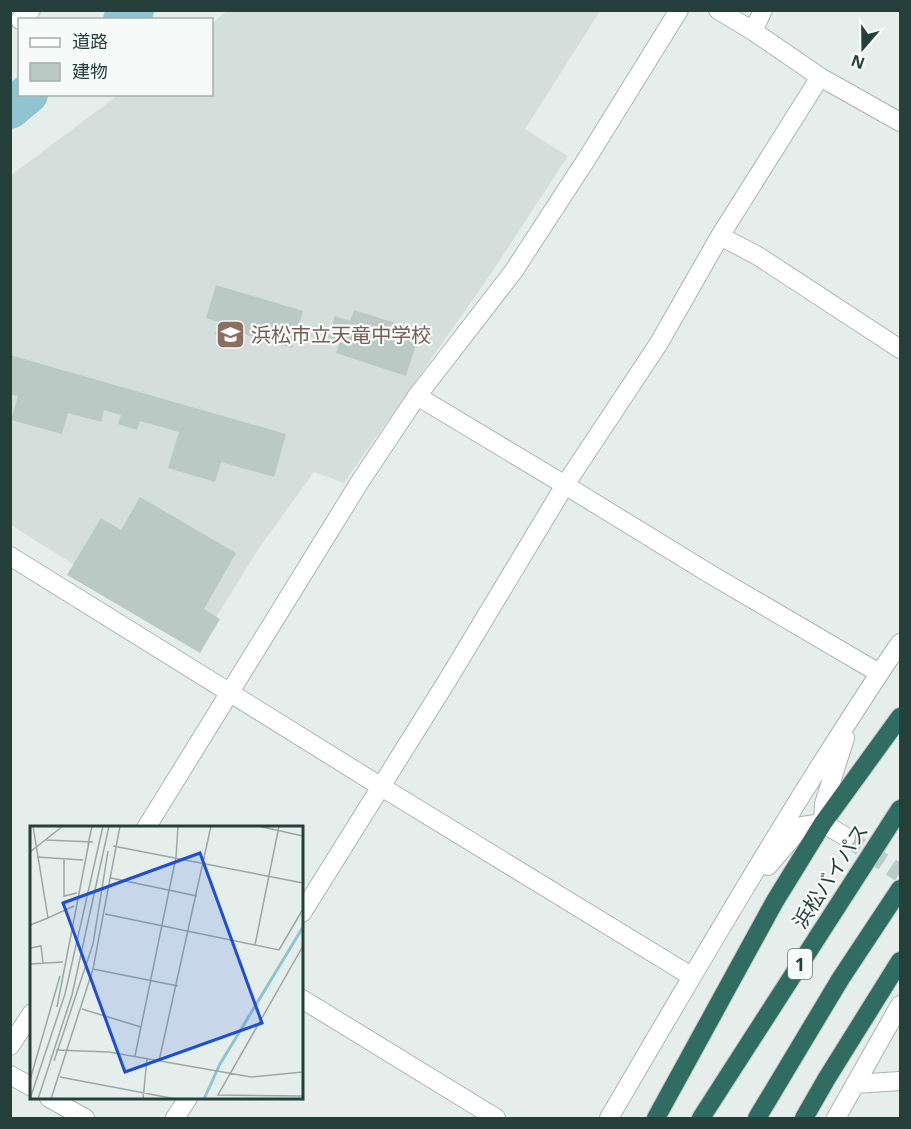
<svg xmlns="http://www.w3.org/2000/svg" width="911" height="1129" viewBox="0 0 911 1129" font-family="'Noto Sans','Noto Sans JP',sans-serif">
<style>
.built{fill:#d4deda}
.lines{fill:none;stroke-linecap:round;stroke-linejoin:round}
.river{stroke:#90c4d1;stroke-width:40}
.building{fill:#bbc9c4}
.minor-tunnel{stroke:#bfcbc8;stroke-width:18;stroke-dasharray:18 9;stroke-linecap:butt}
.minor-casing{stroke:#a8b6b2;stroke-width:20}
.highway-casing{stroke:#c2cac8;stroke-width:20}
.minor{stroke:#fff;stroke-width:18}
.highway{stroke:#316c63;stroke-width:18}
.labels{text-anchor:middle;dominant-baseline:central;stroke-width:4.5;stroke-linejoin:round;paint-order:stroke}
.shield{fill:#f6fbf9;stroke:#647873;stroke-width:1.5}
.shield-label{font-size:18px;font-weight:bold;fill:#25403a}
.education-label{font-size:20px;fill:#785e54;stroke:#f6fbf9;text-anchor:start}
.street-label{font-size:20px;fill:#25403a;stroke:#f6fbf9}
.inset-river{fill:none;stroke:#90c4d1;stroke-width:3}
.inset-road{fill:none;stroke:#99a8a4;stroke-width:1.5}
.view{fill:#1d4ed8;fill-opacity:0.15;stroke:#1d4ed8;stroke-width:3}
.inset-edge{fill:none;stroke:#25403a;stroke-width:3}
</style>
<rect width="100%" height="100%" fill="#e6eeeb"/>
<path class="built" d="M227,11H600L525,129L568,156L488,278L344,483L314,472L259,548L199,645L65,559L11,525L10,176L118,95L212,94V23Z"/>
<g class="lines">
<path class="river" d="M123,20L134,10
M10,109L28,94"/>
</g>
<path class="building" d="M216,285L303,311L292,348L234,331L231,339L215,334L219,322L206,318Z
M354,310L420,331L406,376L336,353L340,342L328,339L335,316L350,321Z
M10,355L286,434L274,477L221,462L215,482L168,468L179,432L140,421L137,430L118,424L121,415L104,410L101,422L68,413L62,434L11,420L18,396L10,394Z
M140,497L236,553L204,609L220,619L200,653L67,575L101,518L121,530Z"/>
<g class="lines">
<path class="minor-tunnel" d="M846,837L900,873"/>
<defs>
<path id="minor" d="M718,10L753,31L820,77L900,122
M20,20L31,10
M753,31L763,10
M720,236L758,256L900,349
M417,396L565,485L710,574L879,673
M10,556L380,786L691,976
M823,823L824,804L845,738
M146,828L361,480L417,396L513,272L586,160L679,10
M768,866L802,826L823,823L846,837
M302,913L447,681L565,485L659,343L720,236L820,77
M302,999L496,1118
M10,1046L32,1013
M10,1075L32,1087
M855,1084L900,1081
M49,1098L85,1118
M175,1118L188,1098
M609,1118C677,1002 744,886 816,772C844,728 871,685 900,643
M836,1118L900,1005"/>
<path id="highway" d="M656,1118L775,901L823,823L900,717
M701,1118L900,809
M757,1118L841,978L900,889
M804,1118L827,1078L900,961"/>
</defs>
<use href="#minor" class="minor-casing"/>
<use href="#highway" class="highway-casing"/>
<use href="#minor" class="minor"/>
<use href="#highway" class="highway"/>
</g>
<defs>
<symbol id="school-square" viewBox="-11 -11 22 22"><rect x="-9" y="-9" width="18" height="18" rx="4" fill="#8d6e63" stroke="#f6fbf9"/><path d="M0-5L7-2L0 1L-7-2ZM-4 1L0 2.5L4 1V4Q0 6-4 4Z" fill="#fff"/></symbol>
</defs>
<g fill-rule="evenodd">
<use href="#school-square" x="214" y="318" width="33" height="33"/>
</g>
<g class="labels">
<rect class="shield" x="788" y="949" width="24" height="30" rx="4.5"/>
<g class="shield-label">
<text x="800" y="964">1</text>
</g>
<g class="education-label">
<text x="251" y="334">浜松市立天竜中学校</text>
</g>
<g class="street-label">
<text transform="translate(830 876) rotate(-57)">浜松バイパス</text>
</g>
</g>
<g transform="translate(30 826)">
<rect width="273" height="273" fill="#e6eeeb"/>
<path class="inset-river" d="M174,273L190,238L273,101"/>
<path class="inset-road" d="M3,0L18,92L44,80M228,0L273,10M16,14L63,16M58,19L62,0M83,20L273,57M0,26L33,0M7,31L53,34M34,34V70L47,67M81,52L167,70M75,88L249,124L273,83M0,99L18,92M225,119L249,0M273,120L188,269L273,270M0,122L11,120L13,137M0,138L33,136M63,143L148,160M27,181L59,16M52,183L111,201M26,224L79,226L221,251L273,246M105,230L146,31L148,0M24,235L63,118L78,25M129,235L181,0M30,251L146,273M0,254L30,150M0,273L35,168L73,0M8,273L42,169L79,0M21,273L63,143L90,0M113,273L117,233"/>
<path class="view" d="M170,27L232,197L95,246L33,77Z"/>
<rect width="273" height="273" class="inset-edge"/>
</g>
<rect width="911" height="1129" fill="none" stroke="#25403a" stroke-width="24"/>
<rect x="18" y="18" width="195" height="78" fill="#f6fbf9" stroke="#a2b0ad" stroke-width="1.5"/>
<rect x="30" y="38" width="30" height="9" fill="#ffffff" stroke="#a2b0ad" stroke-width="1.5"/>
<text x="72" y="48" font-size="18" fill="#25403a">道路</text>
<rect x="30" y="63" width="30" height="18" fill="#bbc9c4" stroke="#a2b0ad" stroke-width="1.5"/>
<text x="72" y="78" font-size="18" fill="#25403a">建物</text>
<g transform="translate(863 48) rotate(200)" stroke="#f6fbf9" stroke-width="4.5" paint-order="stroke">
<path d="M0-4.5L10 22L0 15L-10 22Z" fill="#25403a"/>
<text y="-9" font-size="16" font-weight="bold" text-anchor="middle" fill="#25403a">N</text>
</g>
</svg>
